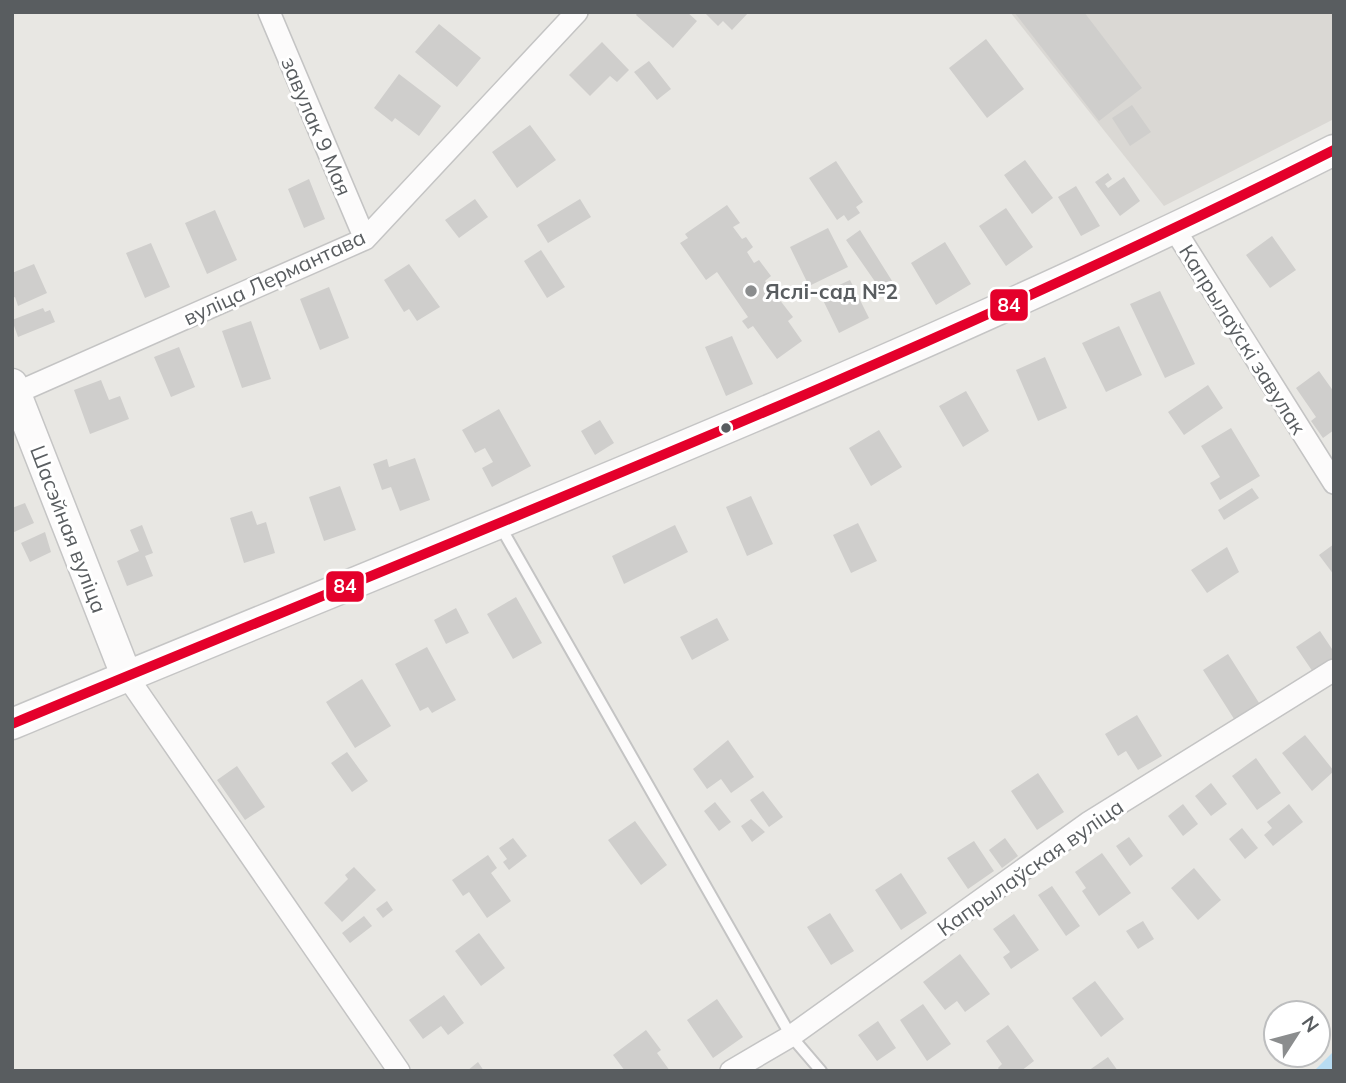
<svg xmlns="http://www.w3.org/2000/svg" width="1346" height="1083" viewBox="0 0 1346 1083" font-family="Mulish,sans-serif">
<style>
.industrial{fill:#dad8d4}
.water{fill:#b8dcf2}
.building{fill:#cfcecc}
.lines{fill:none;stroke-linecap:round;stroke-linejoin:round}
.service-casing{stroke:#c4c4c4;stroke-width:14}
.minor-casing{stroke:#c4c4c4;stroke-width:24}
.secondary-casing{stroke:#c5c5c5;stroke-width:33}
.service{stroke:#fcfbfb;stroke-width:10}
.minor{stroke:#fcfbfb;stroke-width:21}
.secondary{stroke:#fcfbfb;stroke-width:30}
.bus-1-casing{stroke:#fff;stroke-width:16}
.bus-1{stroke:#e4002b;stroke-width:10}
.poi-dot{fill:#8b8d8e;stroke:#fff;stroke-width:2.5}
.bus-dot{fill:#595d60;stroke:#fff;stroke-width:2.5}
.labels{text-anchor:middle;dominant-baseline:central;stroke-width:6;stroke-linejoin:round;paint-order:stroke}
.street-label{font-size:21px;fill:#595d60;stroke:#fff}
.poi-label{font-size:21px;font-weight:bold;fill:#595d60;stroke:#fff;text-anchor:start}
.line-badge{stroke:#fff;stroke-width:2.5}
.badge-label{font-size:19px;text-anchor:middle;font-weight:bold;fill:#fff}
</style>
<rect width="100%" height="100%" fill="#e8e7e3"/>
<path class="industrial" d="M1010,12H1334V119L1164,206Z"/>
<path class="water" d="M1334,1051V1071H1314Z"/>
<path class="building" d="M638,12H687L697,21L673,48L636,15Z
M704,12H749L732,30L723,21L718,26Z
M1014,12H1084L1142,88L1099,121Z
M439,24L481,58L457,87L415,52Z
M986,39L1024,89L987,118L949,68Z
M602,42L629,70L617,82L610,76L590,96L569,75Z
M649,61L671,89L657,100L634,72Z
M399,74L441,106L419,136L395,118L392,122L374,108Z
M1132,105L1151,132L1130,146L1112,118Z
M530,125L556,160L517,188L492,152Z
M1025,160L1053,198L1032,214L1004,175Z
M836,161L863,202L856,207L860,213L848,221L844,215L837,220L809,178Z
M1108,173L1112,179L1105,184L1108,188L1124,177L1140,201L1120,216L1095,182Z
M309,179L325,219L304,228L288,189Z
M1076,186L1100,226L1081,236L1058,197Z
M475,199L488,217L459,238L445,220Z
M580,199L591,217L548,243L537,225Z
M727,205L740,223L733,227L742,239L746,237L753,247L747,252L754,263L759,260L771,276L765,281L793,317L788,321L802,341L777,359L753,326L748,329L742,321L748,317L717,272L706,280L680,243L688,238L685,234Z
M1006,208L1033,247L1006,266L979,226Z
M215,210L237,260L207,274L185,223Z
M828,228L848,267L809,286L790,247Z
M860,230L894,284L883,293L846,240Z
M1272,236L1296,270L1270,288L1246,255Z
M945,242L971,284L936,305L911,263Z
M151,243L170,287L145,298L126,253Z
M541,250L565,287L547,298L524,261Z
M34,264L47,293L18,306L15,297L12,298V273Z
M409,264L440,307L417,321L409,309L404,312L384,280Z
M850,280L869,318L839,333L820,294Z
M329,287L349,338L320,350L300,299Z
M1160,291L1195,364L1165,378L1130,304Z
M43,308L45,312L50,310L55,322L18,337L12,320Z
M251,321L271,379L242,388L222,331Z
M1119,326L1142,375L1106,392L1082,343Z
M732,336L753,384L726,396L705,347Z
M179,347L195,387L171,397L154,357Z
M1045,357L1067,408L1038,421L1016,370Z
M1319,371L1334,392V430L1323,438L1311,421L1316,417L1296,388Z
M101,380L109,400L120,396L129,419L90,434L74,390Z
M1208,385L1223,408L1184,435L1168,412Z
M966,391L989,431L963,447L939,406Z
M499,409L531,466L492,487L482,468L493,462L485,448L475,453L462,430Z
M600,420L614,443L595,455L581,431Z
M1231,428L1260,476L1220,500L1210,483L1220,477L1201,446Z
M879,430L902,467L871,486L849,448Z
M415,458L430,500L400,511L391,487L382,490L373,464L387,459L389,467Z
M340,486L356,530L324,541L309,497Z
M1252,488L1259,498L1224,520L1218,510Z
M751,496L773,544L747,556L726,507Z
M25,503L34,523L12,533V508Z
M252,511L257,525L266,522L275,553L244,563L230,518Z
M858,523L877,561L851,573L833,535Z
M142,525L153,553L145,556L153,576L127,586L117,561L139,551L130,530Z
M675,525L688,552L624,584L612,556Z
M45,532L51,552L30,562L21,543Z
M1334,544V575L1319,555Z
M1227,547L1239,572L1207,593L1191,570Z
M516,597L542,643L513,659L487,614Z
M456,608L469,633L446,644L434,620Z
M717,618L729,640L692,660L680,637Z
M1320,631L1334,652V663L1315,675L1296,647Z
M427,647L456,700L432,713L428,707L420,711L395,664Z
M1228,654L1261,706L1236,722L1203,670Z
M362,679L391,726L355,748L326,702Z
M1137,715L1162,756L1138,770L1126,751L1118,756L1105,734Z
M1305,735L1334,771L1312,791L1282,753Z
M728,740L754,777L731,793L721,779L707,789L693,769Z
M347,752L368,781L352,792L331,763Z
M1256,758L1281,793L1257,810L1232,776Z
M237,766L265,807L245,820L217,780Z
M1038,773L1064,812L1037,830L1011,791Z
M1211,783L1227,804L1211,816L1195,796Z
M763,791L783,817L769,827L750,800Z
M715,802L731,822L719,831L704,811Z
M1183,804L1198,824L1183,836L1168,816Z
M1289,804L1303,822L1273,846L1264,835L1272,828L1267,822Z
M751,819L765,832L752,842L741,826Z
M635,821L667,865L641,885L608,840Z
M1242,828L1258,848L1245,859L1229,839Z
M1129,837L1143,856L1130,866L1116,846Z
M513,838L527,856L509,870L503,862L507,859L499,848Z
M1005,838L1018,856L1002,868L989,850Z
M974,841L994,871L968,889L947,858Z
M1102,853L1131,893L1099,916L1082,891L1086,888L1075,872Z
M488,855L497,868L491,873L511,901L487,918L469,892L463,896L452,880Z
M354,867L376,890L342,922L324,903L348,879L345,875Z
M1194,868L1221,900L1198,920L1171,888Z
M901,873L927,913L901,930L875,890Z
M1052,886L1080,926L1066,936L1038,895Z
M387,901L393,910L383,918L376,909Z
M830,913L854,951L831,965L807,927Z
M1014,914L1039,950L1011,969L1003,957L1010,952L993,929Z
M364,916L372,926L350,943L342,933Z
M1143,921L1154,939L1138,949L1126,931Z
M479,933L505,968L481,986L455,951Z
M960,954L990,994L965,1012L957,1001L945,1010L923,982Z
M1095,981L1124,1019L1101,1037L1072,998Z
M444,995L464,1023L448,1035L441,1026L423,1039L409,1020Z
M717,999L743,1037L713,1058L687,1020Z
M923,1004L951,1044L927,1061L900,1020Z
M878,1021L896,1048L877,1061L858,1035Z
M1008,1025L1034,1061L1021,1071H1000L998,1068L1002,1064L986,1041Z
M646,1030L661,1050L657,1053L670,1071H625L613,1055Z
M1108,1057L1118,1071H1088Z
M478,1062L484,1071H467Z"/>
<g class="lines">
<defs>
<path id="service" d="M499,524L791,1036L821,1071"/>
<path id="minor" d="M269,12L365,239
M1175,230L1334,483
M16,393L365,239L577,12
M126,675L399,1071
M731,1071L791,1036L1088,823L1334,670"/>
<path id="secondary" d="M12,384L126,675
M12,724C455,539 905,366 1334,150"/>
</defs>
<use href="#service" class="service-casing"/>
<use href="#minor" class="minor-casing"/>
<use href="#secondary" class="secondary-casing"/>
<use href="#service" class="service"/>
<use href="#minor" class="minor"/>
<use href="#secondary" class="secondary"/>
<defs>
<path id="bus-1" d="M12,724C455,539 905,366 1334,150"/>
</defs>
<use href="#bus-1" class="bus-1-casing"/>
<use href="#bus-1" class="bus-1"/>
</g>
<circle class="poi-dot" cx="751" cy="291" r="7"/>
<circle class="bus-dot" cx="726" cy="428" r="6"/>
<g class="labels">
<g class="street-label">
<text transform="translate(317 126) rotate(67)">завулак 9 Мая</text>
<text transform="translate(274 277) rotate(-25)">вуліца Лермантава</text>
<text transform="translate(1243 339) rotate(58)">Капрылаўскі завулак</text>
<text transform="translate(69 529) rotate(69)">Шасэйная вуліца</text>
<text transform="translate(1030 867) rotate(-35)">Капрылаўская вуліца</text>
</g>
<g class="poi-label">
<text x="765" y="291">Яслі-сад №2</text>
</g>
</g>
<g class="line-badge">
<rect x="989" y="288" width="40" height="34" rx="7" fill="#e4002b"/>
<rect x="325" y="570" width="40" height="33" rx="7" fill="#e4002b"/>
</g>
<g class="badge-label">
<text x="1009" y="312">84</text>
<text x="345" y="593">84</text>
</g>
<rect width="1346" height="1083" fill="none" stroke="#595d60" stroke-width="28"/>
<g transform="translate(1297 1034) rotate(54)"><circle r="33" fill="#ffffff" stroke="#bdbebf" stroke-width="2"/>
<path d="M0-5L12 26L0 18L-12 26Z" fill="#8b8d8e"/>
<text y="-10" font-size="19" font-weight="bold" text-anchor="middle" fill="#595d60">N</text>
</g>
</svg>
